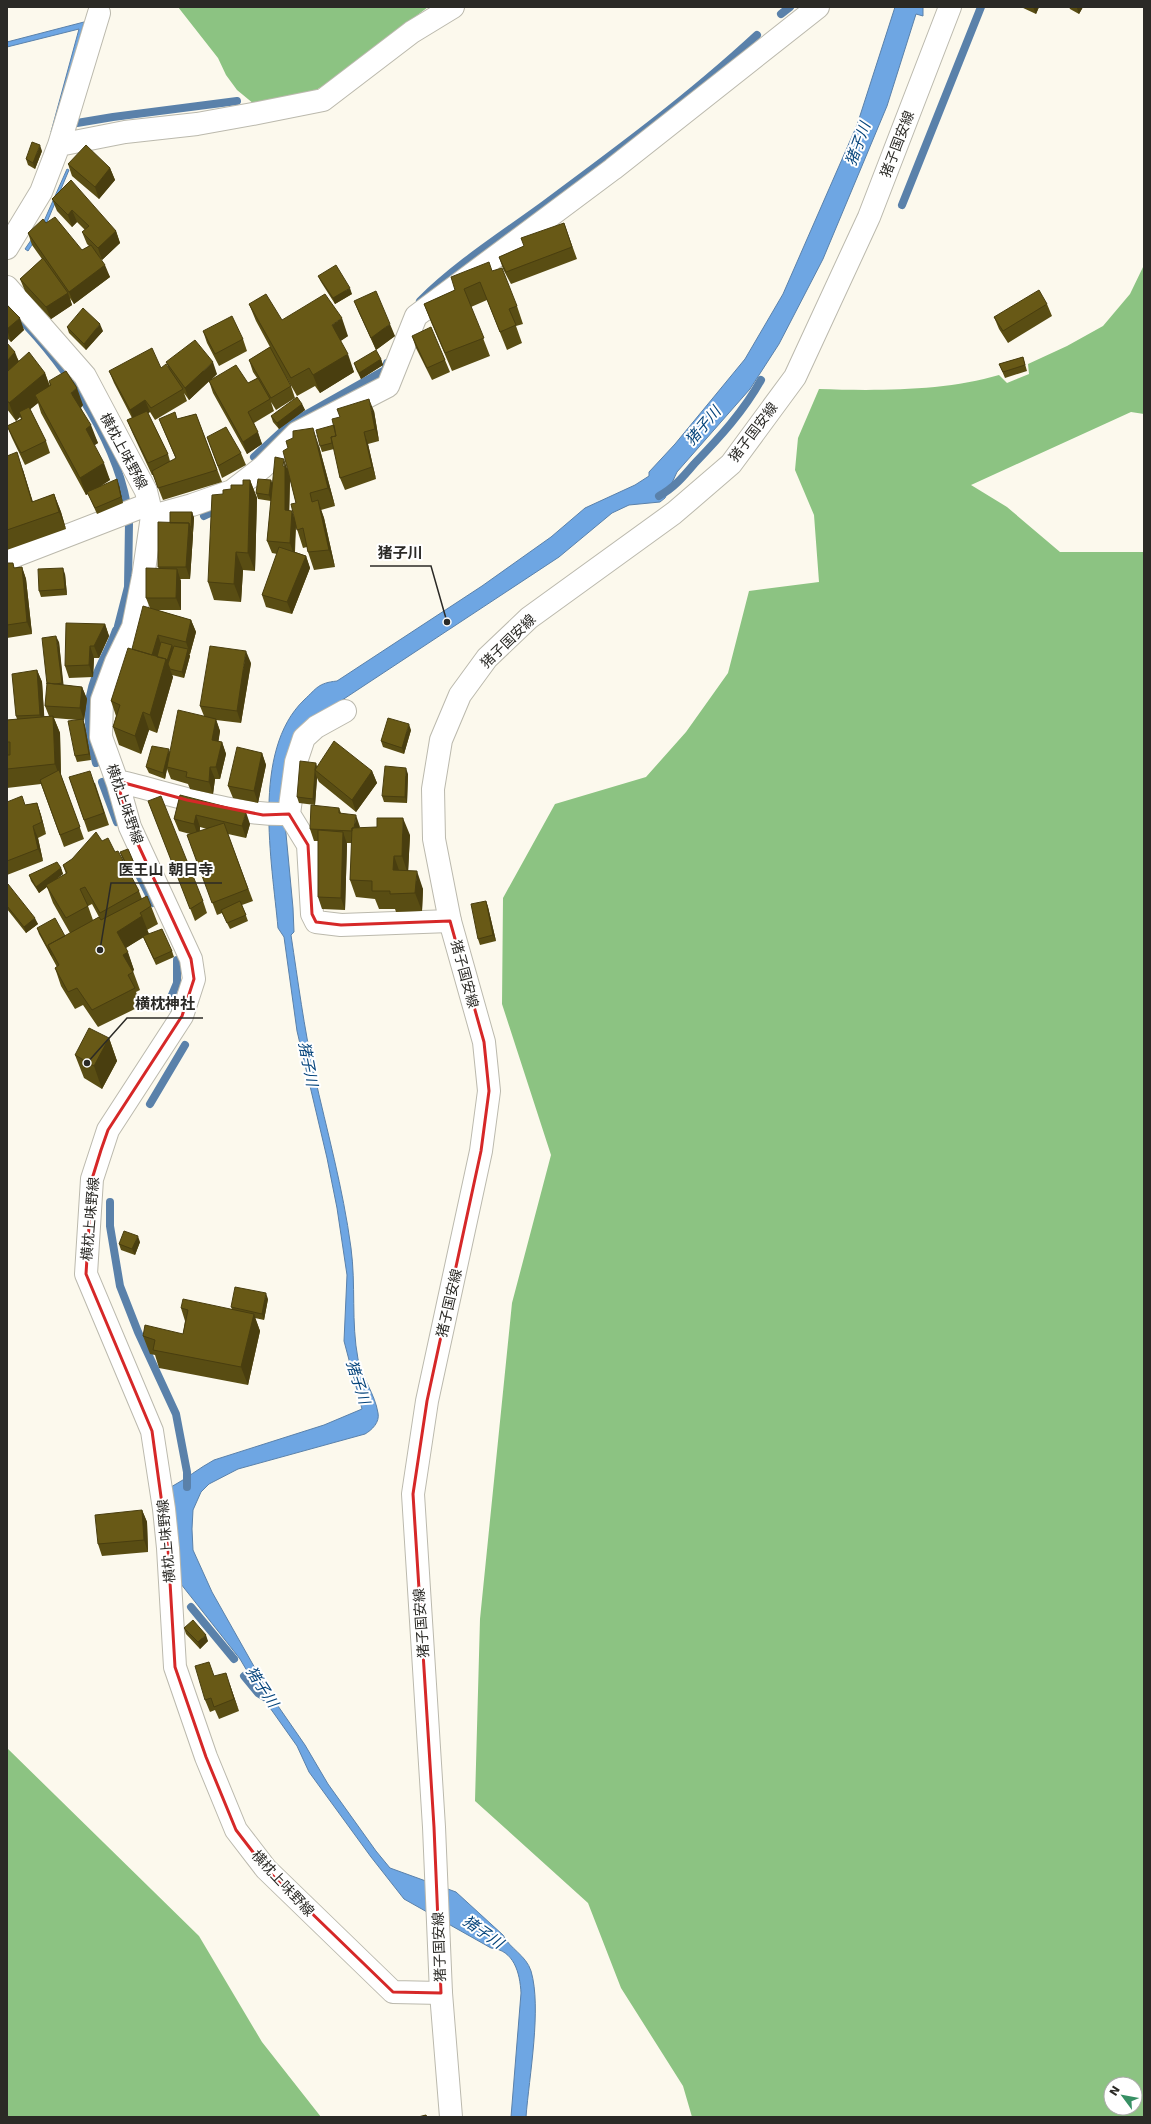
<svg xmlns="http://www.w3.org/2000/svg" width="1151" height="2124" viewBox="0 0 1151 2124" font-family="'DejaVu Sans','Noto Sans JP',sans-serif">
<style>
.forest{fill:#8cc382;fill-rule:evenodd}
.water{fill:#6ea6e3;stroke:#5a81aa}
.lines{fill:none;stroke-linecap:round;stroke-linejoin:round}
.stream{stroke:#5a81aa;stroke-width:8}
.minor-casing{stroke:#bbb9ad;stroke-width:24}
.secondary-casing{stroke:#bbb9ad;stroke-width:24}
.minor{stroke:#fff;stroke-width:22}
.secondary{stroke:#fff;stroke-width:22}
.wall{fill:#594d13;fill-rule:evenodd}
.shaded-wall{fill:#493e0f}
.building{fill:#685916;stroke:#493e0f}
.marked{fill:none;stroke:#d62828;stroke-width:3;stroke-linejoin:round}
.labels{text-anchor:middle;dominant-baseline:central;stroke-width:4;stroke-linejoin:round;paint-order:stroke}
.street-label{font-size:14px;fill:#2b2a26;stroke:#fff}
.water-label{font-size:15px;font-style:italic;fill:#05447b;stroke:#fff}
.leader{fill:none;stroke:#2b2a26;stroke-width:1.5}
.callout-dot{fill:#2b2a26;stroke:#fff;stroke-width:1.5}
.callout-label{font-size:15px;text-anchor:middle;font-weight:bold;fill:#2b2a26;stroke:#fff;stroke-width:4;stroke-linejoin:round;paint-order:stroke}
</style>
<rect width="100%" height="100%" fill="#fcf9ed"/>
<path class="forest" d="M178,7H428L333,80L316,90L254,104L237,90L226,75L218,58Z
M1144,265V414L1131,412L971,485L1007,507L1060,552H1144V2117H692L683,2086L621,1988L588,1903L475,1801L480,1619L512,1303L551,1155L502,1004L503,898L555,804L646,777L686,732L728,673L749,591L819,582L814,515L795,470L798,438L819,389C876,391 946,391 999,375L1007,383L1029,374L1028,364L1067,346L1103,326L1130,294ZM1111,2084H1135V2108H1111Z
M7,1748L199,1936L262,2042L321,2117H7Z"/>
<path class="water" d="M895,7H923V16L916,14L887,106L823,259L779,344L750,389L677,472L665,498L660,502L629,505L612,513L559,557L321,714L285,823L293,908L294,932L291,935C298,981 304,1028 314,1073C327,1131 343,1188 351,1248C356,1285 351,1322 358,1359C362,1378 375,1394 378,1413C380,1422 372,1430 365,1434L238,1469L209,1484L201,1492L193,1510L192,1529L193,1550L212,1592L269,1693L305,1745L328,1784L376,1851L390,1868L456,1892L503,1935C510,1949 526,1955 531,1971C542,2008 529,2077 526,2117H511L521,1993C520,1973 514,1950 491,1948L404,1899L371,1857L309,1772L297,1746L263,1698L240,1659L177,1579L171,1487C186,1479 199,1468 214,1460L324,1425L362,1409L344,1341L347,1275L337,1208L327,1158L297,1031L284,937L278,928C272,862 251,751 304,700C317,688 318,683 337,681L482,586L551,537L585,508L635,485L649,476V472L675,444L745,359L783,294L857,125Z
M84,22L55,133L51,132L79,29L7,47V42Z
M67,169L69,170L47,222L28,251L25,249L44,221Z"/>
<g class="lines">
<path class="stream" d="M781,14L790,7
M77,123L113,117L237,101
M902,205L981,7
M420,301C457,264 503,235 544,205C617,151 690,97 757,35
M7,306C59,355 114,434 127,505
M254,457L291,423L385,370L387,363
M659,496C674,488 684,476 695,463C719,438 744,411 761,380
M204,516L219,509
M118,626L128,587L129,523
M96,763C89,734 84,707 95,678C101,662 110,647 116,630
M102,782L117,822
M137,871L153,903
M169,1008V1002L177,983V960
M150,1104L185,1045
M110,1202V1226L120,1286L138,1332L176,1414L187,1472V1487
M191,1607L234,1659
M244,1676L258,1693L268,1699"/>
<defs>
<path id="minor" d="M59,145L125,132L197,124L258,113L323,100L412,32L453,7
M7,248L41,192L59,145L99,13
M7,287L85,376L146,491L152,516L143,577L133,627L116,662L102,700L101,737L118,784L130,827L191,959L194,979L182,1016L108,1130L92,1179L86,1274L152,1431L164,1509L168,1548L175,1667L206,1757L236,1830L266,1869L393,1992L441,1993
M152,516L192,505L232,491L263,467L297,433L388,386L416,316L613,169L818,7
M7,559L149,504
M345,711L316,727L304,738L296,762L289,814L308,845L312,914L316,922L341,925L450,921
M117,781C174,794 231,816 289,814"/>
<path id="secondary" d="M451,2117L441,1993L434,1827L413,1494L427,1401L481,1151L489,1091L484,1042L450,921L434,839L433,789L441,740L460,695L487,658L529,618L674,513L731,464L795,377L869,217L950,7"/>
</defs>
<use href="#minor" class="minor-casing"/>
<use href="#secondary" class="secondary-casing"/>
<use href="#minor" class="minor"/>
<use href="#secondary" class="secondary"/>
</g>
<path class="wall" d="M1021,7H1039L1036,14Z
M1069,7H1083L1079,14L1070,9Z
M42,151L35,169L28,165L26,159Z
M68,164L110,168L115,180L99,199L72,176Z
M52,199L116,231L120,243L102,260L98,256L110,277L74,304L70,298L72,305L51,319L25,291L20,279L42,259L32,245L28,233L46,223L82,250L89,246L87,244L82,232L85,230L77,222L72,227L57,211Z
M564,223L577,259L511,284L503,269L499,257L524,246Z
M492,271L517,306L523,324L516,326L522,343L507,350L487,300L471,307L490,356L452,371L431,322L424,304L455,290Z
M318,276L352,294L335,304L321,282Z
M354,301L395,336L376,350L359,313Z
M249,304L282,320L348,336L340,341L354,372L320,393L315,386L297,396L280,366L291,386L295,398L276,410L271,402L274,411L254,423L262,444L247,454L213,393L209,381L189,400L184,393L187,401L155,420L150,412L148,413L168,454L170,461L176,459L164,431L159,419H177L196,414L222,482L163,500L153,475H152L132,432L127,420L132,418L114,383L109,371L169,369L166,362L217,374L210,381L248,383L257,378L253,372L249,360L270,347L256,321Z
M1047,304L1052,316L1008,343L999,329L994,317Z
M7,305L24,330L11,342L7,338Z
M67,327L103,331L86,350L69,333Z
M203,331L243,339L247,351L219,366L207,343Z
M412,336L445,360L450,372L432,380L416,348Z
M7,343L19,361L45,373L50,386L49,381L83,405L81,408L98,443L94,445L110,480L101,486L119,485L123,503L97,514L88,494L86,495L41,413L38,403L30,409L46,441L50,453L25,465L12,438L7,426L21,419L20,417L16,421L7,409Z
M1023,357L1027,371L1005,378L999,364Z
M381,359L383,365L361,379L356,369L354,363Z
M302,404L305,410L279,429L273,422L271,416Z
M374,411L379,441L368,444L376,479L345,490L340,478L334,449L322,452L320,446Z
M207,437L241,453L246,465L222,478Z
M319,446L335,506L321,510L324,518L335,567L314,570L308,552L307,547L303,548L296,526L295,552L306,556L310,568L292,614L266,607L262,595L277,554L272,553L267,541L271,501L258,499L256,493L271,480L272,483L287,469ZM290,479L296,503L294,518L292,511H289Z
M7,456L23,470L33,502L54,494L61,512L66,529L7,550Z
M250,480L257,498L255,571L243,570L241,602L214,600L208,582L223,494L231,489L243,485Z
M192,512L194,518L193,533V535L190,579H180L181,581V610H157L191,620L196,632L190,654H189L190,656L184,678L172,675L173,677L157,733L149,730L141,754L119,745L113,727L116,716L111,701L132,649L150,608L146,598L159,568L158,567L170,523Z
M7,563L15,568L22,567L26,579L32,634L7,638Z
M65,574L67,595L41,597L39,591Z
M105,624L109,636L99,658H94L93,677L69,678L65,666Z
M59,642L63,685L82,687L87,699L84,720H83L85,726L91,760L77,762L75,756L78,720L54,718L60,733L61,775L84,839L64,847L41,784L7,788V720L17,719L16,716L37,670L42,682L44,716H49L45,706Z
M251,663L241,723L216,720L220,731L218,742H222L226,754L220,779H215L213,794L190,789L188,784L171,779L167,769L165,779L149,773L146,767L170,752L204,716L200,706Z
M411,730L404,754L383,747L381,741Z
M262,753L266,765L258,803L233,798L228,786Z
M316,763L317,766L372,771L377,783L356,812L319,782L317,778L315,805L299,803L297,797Z
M408,774L407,803L384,802L382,796Z
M69,777L95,783L109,825L88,832Z
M180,795L250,824L246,838L228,834L253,901L242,905L248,921L230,929L222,913L217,915L187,835L190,834L179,831L174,819ZM200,827L207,829L200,831Z
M148,801L203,901L207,913L195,921Z
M7,802L25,805L37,803L41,815L46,834L38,838L43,861L7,875Z
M339,808L341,813L360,828L410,835L408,871L423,889L422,911L396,912L395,909H379L375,899L356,897L350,880L352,843H347V844L345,910L322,909L318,897V841H314L310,829Z
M102,841L115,852L139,891L142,899L151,906L158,924L147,930L149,934L146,936L172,951L174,957L156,965L143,937L126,948L134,970L133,971L140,990L136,992L141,1006L98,1027L83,1005L75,1009L61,986L55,968L57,967L39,934L37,928L65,936L70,933L53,903L47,887L39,893L31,881L29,875L61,868L63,874L56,879L66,874L63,865ZM92,904L99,917L93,920L88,906Z
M120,852L134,863L137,869L130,873L122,858Z
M7,884L38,924L26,933L7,909Z
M486,901L488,907L496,941L480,945L478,939Z
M109,1038L117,1061L102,1089L84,1078L75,1055Z
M140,1242L135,1255L121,1250L119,1244Z
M268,1299L264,1320L255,1318L260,1331L248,1385L159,1368L155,1355L150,1354L143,1336L183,1334L185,1321L181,1308L232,1309L231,1307Z
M142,1510L147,1522L148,1552L102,1556L98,1544Z
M184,1628L208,1641L200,1649L186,1634Z
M214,1676L230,1685L239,1711L219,1719L215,1710L210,1712L205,1700Z"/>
<path class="shaded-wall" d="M1033,7H1039L1036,14Z
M1078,7H1083L1079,14L1077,8Z
M40,145L42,151L35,169L33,163Z
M110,168L115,180L99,199L95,187Z
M72,210L77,222L72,227L68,215Z
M116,231L120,243L102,260L98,248Z
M105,265L110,277L74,304L69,292Z
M350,288L352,294L335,304L333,298Z
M68,293L72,305L51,319L46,307Z
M20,318L24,330L11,342L7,329Z
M342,318L348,336L338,343L332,325Z
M100,324L103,331L86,350L84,344Z
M390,324L395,336L376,350L371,338Z
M15,352L22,370L7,378V361Z
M348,354L354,372L320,393L313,375Z
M381,359L383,365L361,379L359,373Z
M213,362L217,374L189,400L185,388Z
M45,373L51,391L35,395L38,403L21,417L19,412L20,417L16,421L9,403Z
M77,388L83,405L78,410L71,393Z
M369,399L374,411L379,441L375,429Z
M145,400L150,412L134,422L130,410Z
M302,404L305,410L279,429L277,423Z
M91,425L98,443L92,447L86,429Z
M313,428L319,446L335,506L328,488Z
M258,432L262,444L247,454L243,442Z
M364,432L368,444L376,479L372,467Z
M17,452L23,470L38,520L32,502Z
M284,459L288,471V473L290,479L289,522L285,510Z
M104,463L110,480L86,495L80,478Z
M117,479L119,485L123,503L121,497Z
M250,480L257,498L255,571L248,553Z
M271,480L273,486L271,501L269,495Z
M54,494L61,512L66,529L59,512Z
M318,500L324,518L335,567L329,550Z
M292,511L296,523L294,555L290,543Z
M192,512L194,518L193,533L191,527Z
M189,523L193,535L190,579L186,567Z
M236,552L243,570L241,602L234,584Z
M306,556L310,568L292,614L287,602Z
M22,567L26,579L32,634L27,622Z
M63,568L65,574L67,595L65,589Z
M177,569L181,581V610L176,598Z
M191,620L196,632L190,654L186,642Z
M105,624L109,636L99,658L94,646Z
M158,635L162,647L157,665L151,658Z
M56,636L59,642L64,689L62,683Z
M172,645L174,651L169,667L173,677L157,733L150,715L166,659Z
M90,646L94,658L93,677L89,665Z
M188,649L190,656L184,678L182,672Z
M246,651L251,663L241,723L237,711Z
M37,670L42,682L45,727L40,715Z
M82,687L87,699L84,720L80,708Z
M143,712L149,730L141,754L135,736Z
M53,716L60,733L61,781L55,764Z
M83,719L85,726L91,760L89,754Z
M216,719L220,731L217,752L212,740Z
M409,724L411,730L404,754L402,748Z
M222,742L226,754L220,779L216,767Z
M169,749L171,755L167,767V769L165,779L163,773Z
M262,753L266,765L258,803L254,791Z
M210,767L215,779L213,794L209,782Z
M406,768L408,774L407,803L405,797Z
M372,771L377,783L356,812L352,800Z
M315,772L317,778L315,805L313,799Z
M37,803L41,815L46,834L42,822Z
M246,812L250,824L246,838L242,826Z
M196,815L200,827L198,836L194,824Z
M356,815L360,827L354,831Z
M403,818L410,835L408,874L402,856Z
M33,826L38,838L43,861L38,849Z
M343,832L347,844L345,910L341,898Z
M394,856L400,873L393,870Z
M61,868L63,874L39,893L36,887Z
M417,871L423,889L422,911L415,893Z
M486,901L488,907L496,941L493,935Z
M142,916L149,934L124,949L117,932Z
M35,918L38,924L26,933L24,927Z
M128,952L134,970L130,973L123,955Z
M109,1038L117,1061L102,1089L94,1066Z
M138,1236L140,1242L135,1255L132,1249Z
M266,1293L268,1299L264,1320L262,1314Z
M254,1314L260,1331L248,1385L241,1367Z
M142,1510L147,1522L148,1552L144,1540Z
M206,1635L208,1641L200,1649L198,1642Z
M226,1673L230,1685L239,1711L234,1699Z"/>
<path class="building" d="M32,142L40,145L33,163L26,159Z
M86,145L110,168L95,187L68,164Z
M71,180L116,231L98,248L82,232L89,226L72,210L68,215L52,199Z
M55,217L82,250L91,245L105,265L69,292L28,233L43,219L46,223Z
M564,223L572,247L506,272L499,257L524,246L521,238Z
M43,258L68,293L46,307L20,279Z
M489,262L492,271L502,268L517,306L509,309L516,325L500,332L480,282L464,289L484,338L445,353L424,304L455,290L451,277Z
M336,265L350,288L333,298L318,276Z
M1039,290L1047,304L1003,331L994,317Z
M376,291L390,324L371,338L354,301Z
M266,294L282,320L325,294L342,318L332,325L348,354L313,375L309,368L291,378L249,304Z
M7,305L20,318L7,329Z
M83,308L100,324L84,344L67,327Z
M232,316L243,339L215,354L203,331Z
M431,327L445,360L427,368L412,336Z
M195,340L213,362L185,388L166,362Z
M7,343L15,352L7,361Z
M270,347L291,386L271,398L249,360Z
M152,348L161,368L166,364L183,389L151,408L145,400L130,410L109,371Z
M376,350L381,359L359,373L354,363Z
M29,352L45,373L9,403L7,400V370L8,371Z
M1023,357L1025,365L1003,372L999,364Z
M236,365L248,383L258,378L270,399L248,412L258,432L243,442L209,381Z
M66,371L77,388L71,393L91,425L86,429L104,463L80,478L35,395L51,385L49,381Z
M297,397L302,404L277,423L271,416Z
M369,399L375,429L364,432L372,467L340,478L331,437L336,436L332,419L340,417L337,409Z
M29,407L46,441L21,453L7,426L22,419L19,412Z
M147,411L168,454L148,463L127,420Z
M175,412L177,419L196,414L217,470L158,488L152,471L176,458L159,419Z
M334,425L336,436L331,437L332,443L320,446L316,430Z
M226,427L241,453L218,466L207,437Z
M313,428L328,488L310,493L312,502L318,500L329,550L308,552L303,528L297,530L291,504L296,503L283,451L288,448L286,441L293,438V431Z
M17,452L32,502L54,494L59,512L7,530V456Z
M275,457L284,459L283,466L285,467V510L292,511L290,543L267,541Z
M117,479L121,497L95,508L87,492Z
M258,479L271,480L269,495L256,493Z
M243,480H250L248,553L236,552L234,584L208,582L212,495L223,494V490L231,489V485H243Z
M170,512H192L191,527H190L189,523H170Z
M158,522L189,523L186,567H158Z
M279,547L306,556L287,602L262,595Z
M7,563H13L14,568L22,567L27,622L7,625Z
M63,568L65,589L39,591L38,569Z
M146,568L177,569L176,598H146Z
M143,606L191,620L186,642L158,635L152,655L132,649Z
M66,623L105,624L94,646H90L89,665L65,666Z
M56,636L62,683L55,684L47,683V684L42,638Z
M161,642L172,645L167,661L166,659L157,657Z
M174,646L188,649L182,672L170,669L168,664Z
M210,646L246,651L237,711L200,706Z
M128,648L166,659L150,715L143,712L135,736L113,727L120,705L111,701Z
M37,670L40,715L16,716L12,674Z
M47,683L82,687L80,708L45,706Z
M178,710L216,719L212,740L222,742L216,767H210L209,782L186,777L187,772L167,767Z
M53,716L55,764L7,769V755H10V742H7V720Z
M388,718L409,724L402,748L381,741Z
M83,719L89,754L75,756L68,721Z
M334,741L372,771L352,800L315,770Z
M152,746L169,749L163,773L146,767Z
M237,747L262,753L254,791L228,786Z
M300,761L316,763L315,769V772L313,799L297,797Z
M385,766L406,768L405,797L382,796Z
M59,770L80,827L60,835L40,780Z
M90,771L104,813L84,820L69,777Z
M180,795L246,812L242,826L196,815L194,824L174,819Z
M22,796L25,805L37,803L42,822L33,826L38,849L7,861V802Z
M161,796L203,901L190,909L148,801Z
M311,805L339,808V813L356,815L354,828H352V831L310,829Z
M377,818H403L402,856H394L393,870L417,871L415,893L390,894V891H372V881L350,880L352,828L377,827Z
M224,823L248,889L212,903L187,835Z
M318,830L343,832L341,898L318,897Z
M96,832L102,841L108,838L115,852L118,851L139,891L100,913L85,887L80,889L88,906L66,918L46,885L67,873L63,865L72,859Z
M128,849L134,863L128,867L120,852Z
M57,862L61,868L36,887L29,875Z
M7,884H8L35,918L24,927L7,906Z
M147,896L151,906L140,913L142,916L117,932L128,952L123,955L133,972L128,975L135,988L92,1010L77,988L68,992L55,968L59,965L48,945L99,917L101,920Z
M240,901L246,915L227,923L221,910Z
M486,901L493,935L478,939L471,904Z
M55,918L65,936L48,945L52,956L37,928Z
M162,929L172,951L154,959L143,936Z
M89,1028L109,1038L94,1066L75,1055Z
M124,1231L138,1236L132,1249L119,1244Z
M235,1287L266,1293L262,1314L231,1307Z
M183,1299L254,1314L241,1367L153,1350L155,1340L143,1336L145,1325L183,1334L188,1310L181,1308Z
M142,1510L144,1540L98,1544L95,1515Z
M193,1620L206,1635L198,1642L184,1628Z
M209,1662L214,1676L226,1673L234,1699L214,1707L211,1698L205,1700L195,1666Z
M426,2115L427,2117H418Z"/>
<path class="marked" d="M117,781L187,800L263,815L289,814L308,845L312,914L316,922L341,925L450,921L484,1042L489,1091L481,1151L427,1401L413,1494L434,1827L441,1993L393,1992L266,1869L236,1830L206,1757L175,1667L168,1548L152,1431L86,1274L92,1179L101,1150L108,1130L182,1016L194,979L191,959L130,827Z"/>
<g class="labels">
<g class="street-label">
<text transform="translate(897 144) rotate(-69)">猪子国安線</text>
<text transform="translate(753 432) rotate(-53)">猪子国安線</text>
<text transform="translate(124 451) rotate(62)">横枕上味野線</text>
<text transform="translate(508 641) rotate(-44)">猪子国安線</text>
<text transform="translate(125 804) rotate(71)">横枕上味野線</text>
<text transform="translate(465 974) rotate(75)">猪子国安線</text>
<text transform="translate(90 1219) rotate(-85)">横枕上味野線</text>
<text transform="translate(449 1303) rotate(-77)">猪子国安線</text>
<text transform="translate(166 1541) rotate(-95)">横枕上味野線</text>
<text transform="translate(421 1623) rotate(-94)">猪子国安線</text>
<text transform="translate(283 1883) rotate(47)">横枕上味野線</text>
<text transform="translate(439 1947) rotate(-92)">猪子国安線</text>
</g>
<g class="water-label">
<text transform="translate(858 144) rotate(-70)">猪子川</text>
<text transform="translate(703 426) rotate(-50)">猪子川</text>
<text transform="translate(308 1064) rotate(79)">猪子川</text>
<text transform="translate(358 1382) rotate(72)">猪子川</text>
<text transform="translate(262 1687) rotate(57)">猪子川</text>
<text transform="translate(483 1932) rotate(35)">猪子川</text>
</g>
</g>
<path class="leader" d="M447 622L431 566H370M100 950L111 883H222M87 1063L127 1018H203"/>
<g class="callout-dot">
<circle cx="447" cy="622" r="4"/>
<circle cx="100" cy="950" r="4"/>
<circle cx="87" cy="1063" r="4"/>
</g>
<g class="callout-label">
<text x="400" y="558">猪子川</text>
<text x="166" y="875">医王山 朝日寺</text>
<text x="165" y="1009">横枕神社</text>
</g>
<rect width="1151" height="2124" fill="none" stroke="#2b2a26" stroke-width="16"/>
<g transform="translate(1123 2096) rotate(302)"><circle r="19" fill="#ffffff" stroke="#aaaaa8"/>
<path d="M0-3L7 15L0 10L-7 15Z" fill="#379064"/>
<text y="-6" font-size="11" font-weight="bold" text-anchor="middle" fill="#2b2a26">N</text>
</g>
</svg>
